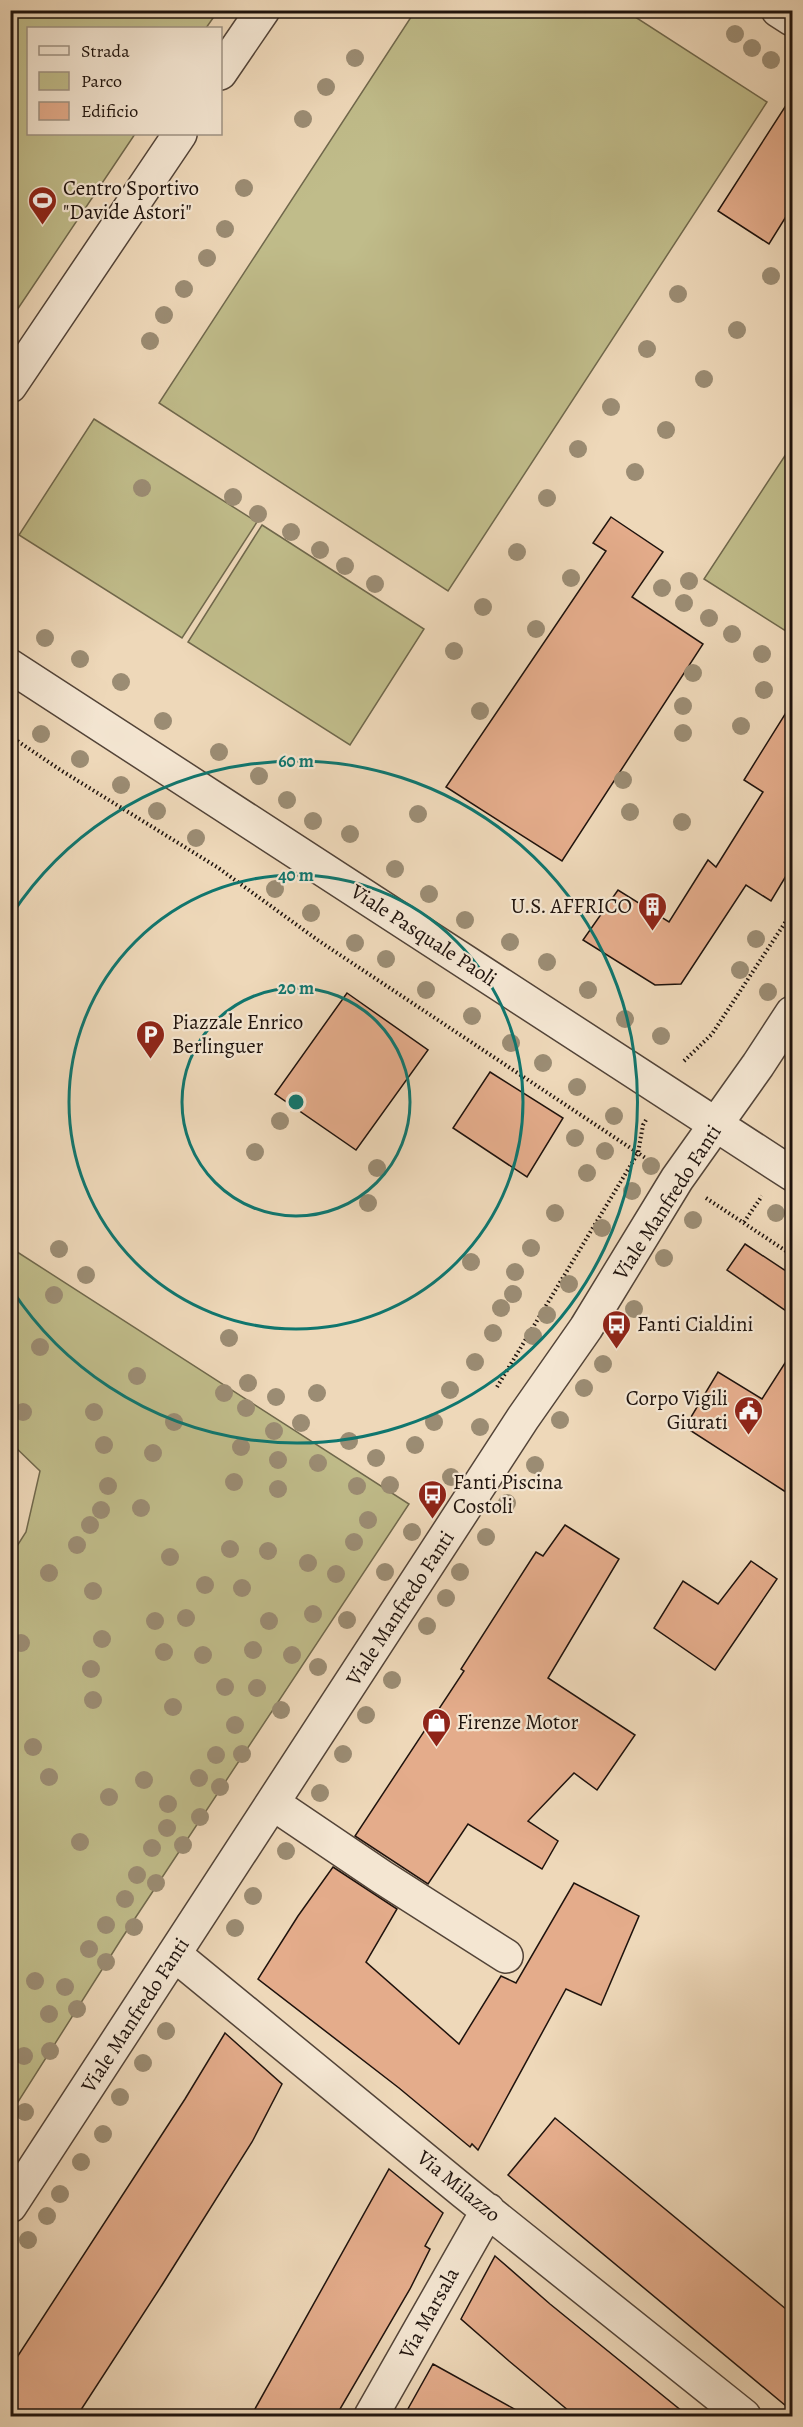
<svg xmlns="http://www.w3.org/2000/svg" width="803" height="2427" viewBox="0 0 803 2427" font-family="Alegreya,serif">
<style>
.green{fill:#c0bc8a;stroke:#70684c;stroke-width:1.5}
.building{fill:#e4ac8b;stroke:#1f130d;stroke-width:1.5}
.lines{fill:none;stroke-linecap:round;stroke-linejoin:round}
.minor-casing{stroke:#534438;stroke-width:36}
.path{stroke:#1f130d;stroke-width:4;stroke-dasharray:1.5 3;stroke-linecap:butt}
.minor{stroke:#f4e6d2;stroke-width:33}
.tree{fill:#9b8c73}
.ring{fill:none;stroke:#0f766e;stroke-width:3}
.labels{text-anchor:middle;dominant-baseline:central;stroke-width:4.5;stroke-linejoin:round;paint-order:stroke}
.poi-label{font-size:21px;fill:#1f130d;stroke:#f4e6d2;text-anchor:start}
.street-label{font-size:21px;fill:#1f130d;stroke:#f4e6d2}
.centre{fill:#0f766e;stroke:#f4e6d2;stroke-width:3}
.ring-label{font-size:18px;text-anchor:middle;font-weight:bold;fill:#0f766e;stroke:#f4e6d2;stroke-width:4.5;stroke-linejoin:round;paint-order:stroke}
</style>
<rect width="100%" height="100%" fill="#eed8b9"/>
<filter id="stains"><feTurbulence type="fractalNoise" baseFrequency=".00333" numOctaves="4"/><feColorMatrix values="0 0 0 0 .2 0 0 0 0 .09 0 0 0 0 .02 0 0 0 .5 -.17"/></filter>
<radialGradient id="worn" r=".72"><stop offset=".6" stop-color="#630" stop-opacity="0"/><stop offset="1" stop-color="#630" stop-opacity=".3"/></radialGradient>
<path class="green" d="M11,10L218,11L206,28H28V134H135L11,319Z
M415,11H626L767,102L448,591L159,403Z
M94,419L257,522L182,638L19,535Z
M792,445V635L704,579Z
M262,525L424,629L350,745L188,642Z
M11,1248L409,1504L122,1938L11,2113L10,1557L26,1532L40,1471L11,1443Z"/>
<path class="building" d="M792,96V207L769,244L718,211Z
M611,517L663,552L632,597L703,644L562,861L446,787L606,551L593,543Z
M792,703V866L771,901L746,885L681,984L655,985L583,940L618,890L669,922L708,860L716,867L763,792L744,780Z
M347,993L428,1050L356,1150L275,1094Z
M490,1072L563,1118L527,1177L453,1128Z
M745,1244L792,1275V1315L727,1270Z
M792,1352V1496L685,1427L718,1372L762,1399Z
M565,1525L619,1559L548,1678L635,1735L597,1790L574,1773L528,1821L558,1841L542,1869L468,1824L428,1884L355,1836L464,1671L461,1669L536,1552L543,1556Z
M751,1561L777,1579L715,1670L654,1628L683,1581L718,1604Z
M333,1867L397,1909L366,1962L459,2044L501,1976L516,1983L574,1883L639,1916L601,2005L566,1989L478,2150L472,2144L470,2147L399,2088L258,1979L298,1916Z
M225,2033L282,2084L252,2142L162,2285L77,2416H10V2368L185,2099Z
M555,2118L792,2314V2411L508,2175Z
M389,2169L443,2213L425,2246L430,2249L410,2289L336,2416H251Z
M495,2256L550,2304L688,2416H575L509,2361L461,2319Z
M433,2364L527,2416H404Z"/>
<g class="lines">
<defs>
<path id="minor" d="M778,10L792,19
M220,73L263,10
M10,386L180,134
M10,666L792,1174
M274,1804L382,1877L506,1956
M174,1954L464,2192L744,2416
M10,2206L523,1418L586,1328L677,1179L758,1065L792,1013
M371,2416L488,2210"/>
</defs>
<use href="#minor" class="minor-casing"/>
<path class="path" d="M10,736L62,771L217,867L319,941L647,1159
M684,1061L712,1034L792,912
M706,1198L792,1255
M744,1222L762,1196
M497,1387L638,1153L643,1125L646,1120"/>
<use href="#minor" class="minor"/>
</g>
<g class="tree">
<circle cx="735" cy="34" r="9"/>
<circle cx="752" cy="48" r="9"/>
<circle cx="355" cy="58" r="9"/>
<circle cx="771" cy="60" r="9"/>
<circle cx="326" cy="87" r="9"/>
<circle cx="303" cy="119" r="9"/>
<circle cx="244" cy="188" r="9"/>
<circle cx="225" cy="229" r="9"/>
<circle cx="207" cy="258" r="9"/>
<circle cx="771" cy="276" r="9"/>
<circle cx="184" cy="289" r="9"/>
<circle cx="678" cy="294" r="9"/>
<circle cx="164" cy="315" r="9"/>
<circle cx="737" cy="330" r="9"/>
<circle cx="150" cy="341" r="9"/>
<circle cx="647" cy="349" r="9"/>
<circle cx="704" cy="379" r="9"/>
<circle cx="611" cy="407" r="9"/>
<circle cx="666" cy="430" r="9"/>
<circle cx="578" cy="449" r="9"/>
<circle cx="635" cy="472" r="9"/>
<circle cx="142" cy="488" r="9"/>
<circle cx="233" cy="497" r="9"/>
<circle cx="547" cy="498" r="9"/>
<circle cx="258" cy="514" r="9"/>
<circle cx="291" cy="532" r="9"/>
<circle cx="320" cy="550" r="9"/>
<circle cx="517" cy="552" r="9"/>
<circle cx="345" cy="566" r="9"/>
<circle cx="571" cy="578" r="9"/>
<circle cx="689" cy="581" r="9"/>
<circle cx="375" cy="584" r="9"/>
<circle cx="662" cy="588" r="9"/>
<circle cx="684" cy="603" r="9"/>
<circle cx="483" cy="607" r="9"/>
<circle cx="709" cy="618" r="9"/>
<circle cx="536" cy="629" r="9"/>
<circle cx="732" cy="634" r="9"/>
<circle cx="45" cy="638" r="9"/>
<circle cx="454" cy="651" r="9"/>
<circle cx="762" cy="654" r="9"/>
<circle cx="80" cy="659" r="9"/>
<circle cx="693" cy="673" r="9"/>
<circle cx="121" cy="682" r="9"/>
<circle cx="764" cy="690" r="9"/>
<circle cx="683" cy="706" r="9"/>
<circle cx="480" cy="711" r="9"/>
<circle cx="163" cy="721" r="9"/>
<circle cx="741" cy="726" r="9"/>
<circle cx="683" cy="733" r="9"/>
<circle cx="41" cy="734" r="9"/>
<circle cx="219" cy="752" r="9"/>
<circle cx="80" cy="759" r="9"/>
<circle cx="259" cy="776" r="9"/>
<circle cx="623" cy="780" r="9"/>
<circle cx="121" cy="785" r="9"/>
<circle cx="287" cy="800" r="9"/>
<circle cx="157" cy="811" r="9"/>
<circle cx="630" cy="812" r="9"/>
<circle cx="418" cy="814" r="9"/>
<circle cx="313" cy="821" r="9"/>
<circle cx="682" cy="822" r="9"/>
<circle cx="350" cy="834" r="9"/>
<circle cx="196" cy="838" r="9"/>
<circle cx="395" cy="869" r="9"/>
<circle cx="275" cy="889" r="9"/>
<circle cx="429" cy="894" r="9"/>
<circle cx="311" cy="913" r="9"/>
<circle cx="465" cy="920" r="9"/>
<circle cx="756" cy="939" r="9"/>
<circle cx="510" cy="942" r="9"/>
<circle cx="355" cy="943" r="9"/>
<circle cx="386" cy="959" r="9"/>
<circle cx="547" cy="962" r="9"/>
<circle cx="740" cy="970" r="9"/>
<circle cx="426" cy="990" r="9"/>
<circle cx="588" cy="990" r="9"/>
<circle cx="768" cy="992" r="9"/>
<circle cx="472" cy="1016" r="9"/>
<circle cx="625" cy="1019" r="9"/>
<circle cx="661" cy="1036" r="9"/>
<circle cx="511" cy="1043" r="9"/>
<circle cx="543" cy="1063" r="9"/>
<circle cx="577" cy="1087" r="9"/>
<circle cx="614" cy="1116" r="9"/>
<circle cx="280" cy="1121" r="9"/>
<circle cx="575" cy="1138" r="9"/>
<circle cx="605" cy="1151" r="9"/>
<circle cx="255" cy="1152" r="9"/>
<circle cx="651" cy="1166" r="9"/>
<circle cx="377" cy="1168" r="9"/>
<circle cx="587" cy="1173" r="9"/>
<circle cx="632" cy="1191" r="9"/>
<circle cx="368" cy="1203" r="9"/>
<circle cx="555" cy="1213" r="9"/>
<circle cx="776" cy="1213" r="9"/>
<circle cx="693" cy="1220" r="9"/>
<circle cx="602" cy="1228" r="9"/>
<circle cx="531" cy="1248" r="9"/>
<circle cx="59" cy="1249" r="9"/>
<circle cx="664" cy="1258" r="9"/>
<circle cx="471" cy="1262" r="9"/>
<circle cx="515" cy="1272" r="9"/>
<circle cx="86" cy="1275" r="9"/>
<circle cx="569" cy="1284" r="9"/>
<circle cx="513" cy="1294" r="9"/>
<circle cx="54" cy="1295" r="9"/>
<circle cx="501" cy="1308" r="9"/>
<circle cx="634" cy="1309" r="9"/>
<circle cx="547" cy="1315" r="9"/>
<circle cx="493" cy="1333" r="9"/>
<circle cx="533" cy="1336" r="9"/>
<circle cx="229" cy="1338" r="9"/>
<circle cx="40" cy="1347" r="9"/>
<circle cx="475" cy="1362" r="9"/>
<circle cx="603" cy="1364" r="9"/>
<circle cx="137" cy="1376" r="9"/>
<circle cx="248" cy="1383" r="9"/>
<circle cx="584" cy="1388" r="9"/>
<circle cx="450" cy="1390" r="9"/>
<circle cx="224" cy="1393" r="9"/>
<circle cx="317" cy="1393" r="9"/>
<circle cx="276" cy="1397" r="9"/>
<circle cx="246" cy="1408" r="9"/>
<circle cx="23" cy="1412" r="9"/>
<circle cx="94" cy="1412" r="9"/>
<circle cx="560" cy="1420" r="9"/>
<circle cx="174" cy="1422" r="9"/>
<circle cx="434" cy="1422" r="9"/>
<circle cx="301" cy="1423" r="9"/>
<circle cx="480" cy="1427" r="9"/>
<circle cx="274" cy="1431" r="9"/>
<circle cx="349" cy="1441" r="9"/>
<circle cx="104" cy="1445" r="9"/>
<circle cx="415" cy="1445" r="9"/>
<circle cx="241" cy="1447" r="9"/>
<circle cx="153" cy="1453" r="9"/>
<circle cx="376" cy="1458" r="9"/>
<circle cx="278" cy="1460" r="9"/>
<circle cx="318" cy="1463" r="9"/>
<circle cx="535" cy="1465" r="9"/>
<circle cx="451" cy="1477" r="9"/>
<circle cx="234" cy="1482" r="9"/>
<circle cx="390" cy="1485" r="9"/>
<circle cx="108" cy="1486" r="9"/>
<circle cx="357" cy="1486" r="9"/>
<circle cx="278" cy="1489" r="9"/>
<circle cx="507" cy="1503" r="9"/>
<circle cx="141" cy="1508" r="9"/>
<circle cx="101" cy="1510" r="9"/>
<circle cx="368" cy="1520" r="9"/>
<circle cx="90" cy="1525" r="9"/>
<circle cx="412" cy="1532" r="9"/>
<circle cx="486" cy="1537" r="9"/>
<circle cx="354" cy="1542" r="9"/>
<circle cx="77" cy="1545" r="9"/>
<circle cx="230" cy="1549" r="9"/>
<circle cx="268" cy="1551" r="9"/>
<circle cx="170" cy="1557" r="9"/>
<circle cx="308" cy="1563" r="9"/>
<circle cx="385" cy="1572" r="9"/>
<circle cx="460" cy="1572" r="9"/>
<circle cx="49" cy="1573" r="9"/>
<circle cx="336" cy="1574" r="9"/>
<circle cx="205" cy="1585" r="9"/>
<circle cx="242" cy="1588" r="9"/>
<circle cx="93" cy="1591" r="9"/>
<circle cx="446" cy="1598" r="9"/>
<circle cx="313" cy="1614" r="9"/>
<circle cx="186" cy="1618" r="9"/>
<circle cx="347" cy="1620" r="9"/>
<circle cx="155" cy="1621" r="9"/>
<circle cx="269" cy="1621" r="9"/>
<circle cx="427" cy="1626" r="9"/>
<circle cx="102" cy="1639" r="9"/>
<circle cx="21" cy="1643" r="9"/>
<circle cx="253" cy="1650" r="9"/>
<circle cx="164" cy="1652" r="9"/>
<circle cx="203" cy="1655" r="9"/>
<circle cx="292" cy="1655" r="9"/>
<circle cx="318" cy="1667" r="9"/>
<circle cx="91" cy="1669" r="9"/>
<circle cx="392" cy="1680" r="9"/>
<circle cx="225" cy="1687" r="9"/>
<circle cx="257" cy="1688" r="9"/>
<circle cx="93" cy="1700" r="9"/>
<circle cx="173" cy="1707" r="9"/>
<circle cx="281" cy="1710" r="9"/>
<circle cx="366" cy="1715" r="9"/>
<circle cx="235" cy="1725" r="9"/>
<circle cx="33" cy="1747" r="9"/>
<circle cx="242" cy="1754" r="9"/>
<circle cx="343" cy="1754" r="9"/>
<circle cx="216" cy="1755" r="9"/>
<circle cx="49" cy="1777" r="9"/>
<circle cx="199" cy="1778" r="9"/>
<circle cx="144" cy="1780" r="9"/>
<circle cx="220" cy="1787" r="9"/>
<circle cx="320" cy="1793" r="9"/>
<circle cx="109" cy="1797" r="9"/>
<circle cx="168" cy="1804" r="9"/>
<circle cx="200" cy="1817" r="9"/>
<circle cx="167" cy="1828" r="9"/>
<circle cx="80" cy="1842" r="9"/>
<circle cx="183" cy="1845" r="9"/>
<circle cx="152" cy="1848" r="9"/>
<circle cx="286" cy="1851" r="9"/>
<circle cx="137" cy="1875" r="9"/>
<circle cx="156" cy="1883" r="9"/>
<circle cx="253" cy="1896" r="9"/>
<circle cx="125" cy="1899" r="9"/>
<circle cx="106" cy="1925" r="9"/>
<circle cx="134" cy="1927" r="9"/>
<circle cx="235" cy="1928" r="9"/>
<circle cx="89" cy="1949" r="9"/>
<circle cx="106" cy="1962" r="9"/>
<circle cx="35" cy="1981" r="9"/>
<circle cx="65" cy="1987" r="9"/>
<circle cx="77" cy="2009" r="9"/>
<circle cx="49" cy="2014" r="9"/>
<circle cx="166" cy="2031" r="9"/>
<circle cx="50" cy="2051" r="9"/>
<circle cx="24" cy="2056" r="9"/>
<circle cx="143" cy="2063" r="9"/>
<circle cx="120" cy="2097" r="9"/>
<circle cx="25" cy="2112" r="9"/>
<circle cx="103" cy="2134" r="9"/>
<circle cx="81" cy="2162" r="9"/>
<circle cx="60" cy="2194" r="9"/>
<circle cx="47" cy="2216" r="9"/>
<circle cx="28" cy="2240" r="9"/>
</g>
<g class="ring">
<circle cx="296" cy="1102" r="114"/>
<circle cx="296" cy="1102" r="227"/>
<path d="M12 914A341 341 0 1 1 12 1290"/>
</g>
<defs>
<symbol id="stadium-pin" viewBox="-11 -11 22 30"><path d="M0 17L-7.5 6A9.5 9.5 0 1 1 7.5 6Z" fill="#8f2418" stroke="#f4e6d2"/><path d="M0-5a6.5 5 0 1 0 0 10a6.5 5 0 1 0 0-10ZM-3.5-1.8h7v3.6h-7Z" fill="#fff"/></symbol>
<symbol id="building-pin" viewBox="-11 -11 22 30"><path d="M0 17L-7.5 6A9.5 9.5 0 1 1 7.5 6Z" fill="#8f2418" stroke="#f4e6d2"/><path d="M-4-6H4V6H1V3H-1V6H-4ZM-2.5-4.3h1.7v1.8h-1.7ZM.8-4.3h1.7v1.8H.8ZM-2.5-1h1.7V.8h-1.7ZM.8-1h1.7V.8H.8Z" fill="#fff"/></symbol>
<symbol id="parking-pin" viewBox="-11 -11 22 30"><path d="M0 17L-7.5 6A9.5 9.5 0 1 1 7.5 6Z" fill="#8f2418" stroke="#f4e6d2"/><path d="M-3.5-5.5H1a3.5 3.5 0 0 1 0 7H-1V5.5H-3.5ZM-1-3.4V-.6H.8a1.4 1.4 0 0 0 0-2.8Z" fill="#fff"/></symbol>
<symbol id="bus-pin" viewBox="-11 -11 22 30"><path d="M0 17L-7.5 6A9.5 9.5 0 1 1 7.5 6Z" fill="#8f2418" stroke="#f4e6d2"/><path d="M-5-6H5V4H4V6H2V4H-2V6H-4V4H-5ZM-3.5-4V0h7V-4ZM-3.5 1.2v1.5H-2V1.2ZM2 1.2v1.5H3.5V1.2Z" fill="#fff"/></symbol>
<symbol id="civic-pin" viewBox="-11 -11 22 30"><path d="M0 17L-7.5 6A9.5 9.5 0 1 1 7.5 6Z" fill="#8f2418" stroke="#f4e6d2"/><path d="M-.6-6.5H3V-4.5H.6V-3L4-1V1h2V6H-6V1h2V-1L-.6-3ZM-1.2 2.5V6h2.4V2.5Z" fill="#fff"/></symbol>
<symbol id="shop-pin" viewBox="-11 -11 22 30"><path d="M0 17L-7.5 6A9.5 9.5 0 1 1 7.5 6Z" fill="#8f2418" stroke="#f4e6d2"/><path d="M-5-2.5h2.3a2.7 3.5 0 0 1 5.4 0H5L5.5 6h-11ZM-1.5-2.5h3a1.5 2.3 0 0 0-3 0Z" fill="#fff"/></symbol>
</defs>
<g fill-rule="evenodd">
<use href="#stadium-pin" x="26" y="184" width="33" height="45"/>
<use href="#building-pin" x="636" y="890" width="33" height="45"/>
<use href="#parking-pin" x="134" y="1018" width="33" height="45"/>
<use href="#bus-pin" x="600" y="1308" width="33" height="45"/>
<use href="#civic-pin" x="732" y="1394" width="33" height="45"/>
<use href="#bus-pin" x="416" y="1478" width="33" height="45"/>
<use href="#shop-pin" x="420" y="1706" width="33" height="45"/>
</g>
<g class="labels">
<g class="poi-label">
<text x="63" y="188">Centro Sportivo<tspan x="63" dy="24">"Davide Astori"</tspan></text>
<text x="632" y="906" text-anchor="end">U.S. AFFRICO</text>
<text x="172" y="1022">Piazzale Enrico<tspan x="172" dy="24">Berlinguer</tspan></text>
<text x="637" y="1324">Fanti Cialdini</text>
<text x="728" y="1398" text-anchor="end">Corpo Vigili<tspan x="728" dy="24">Giurati</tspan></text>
<text x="453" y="1482">Fanti Piscina<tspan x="453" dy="24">Costoli</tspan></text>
<text x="457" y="1722">Firenze Motor</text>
</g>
<g class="street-label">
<text transform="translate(424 935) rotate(33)">Viale Pasquale Paoli</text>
<text transform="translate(667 1202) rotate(-57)">Viale Manfredo Fanti</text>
<text transform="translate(400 1608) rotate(-57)">Viale Manfredo Fanti</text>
<text transform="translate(135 2015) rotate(-57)">Viale Manfredo Fanti</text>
<text transform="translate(459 2186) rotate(39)">Via Milazzo</text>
<text transform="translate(429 2313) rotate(-61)">Via Marsala</text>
</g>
</g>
<circle cx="296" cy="1102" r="9" class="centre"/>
<g class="ring-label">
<text x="296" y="767">60 m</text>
<text x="296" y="881">40 m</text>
<text x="296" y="994">20 m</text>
</g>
<rect width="803" height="2427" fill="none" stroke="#eed8b9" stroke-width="36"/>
<rect x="12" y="12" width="779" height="2403" fill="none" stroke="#1f130d" stroke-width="3"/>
<rect x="18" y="18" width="767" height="2391" fill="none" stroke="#1f130d" stroke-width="1.5"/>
<rect x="27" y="27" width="195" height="108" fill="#f4e6d2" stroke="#9f9283" stroke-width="1.5"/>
<rect x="39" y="46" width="30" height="9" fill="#f4e6d2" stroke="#9f9283" stroke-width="1.5"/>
<text x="81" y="57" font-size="18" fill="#1f130d">Strada</text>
<rect x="39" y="72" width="30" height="18" fill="#c0bc8a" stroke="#9f9283" stroke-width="1.5"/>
<text x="81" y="87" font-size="18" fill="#1f130d">Parco</text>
<rect x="39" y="102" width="30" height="18" fill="#e4ac8b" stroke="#9f9283" stroke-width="1.5"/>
<text x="81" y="117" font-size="18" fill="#1f130d">Edificio</text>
<rect width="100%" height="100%" filter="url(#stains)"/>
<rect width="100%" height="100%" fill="url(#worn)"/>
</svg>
